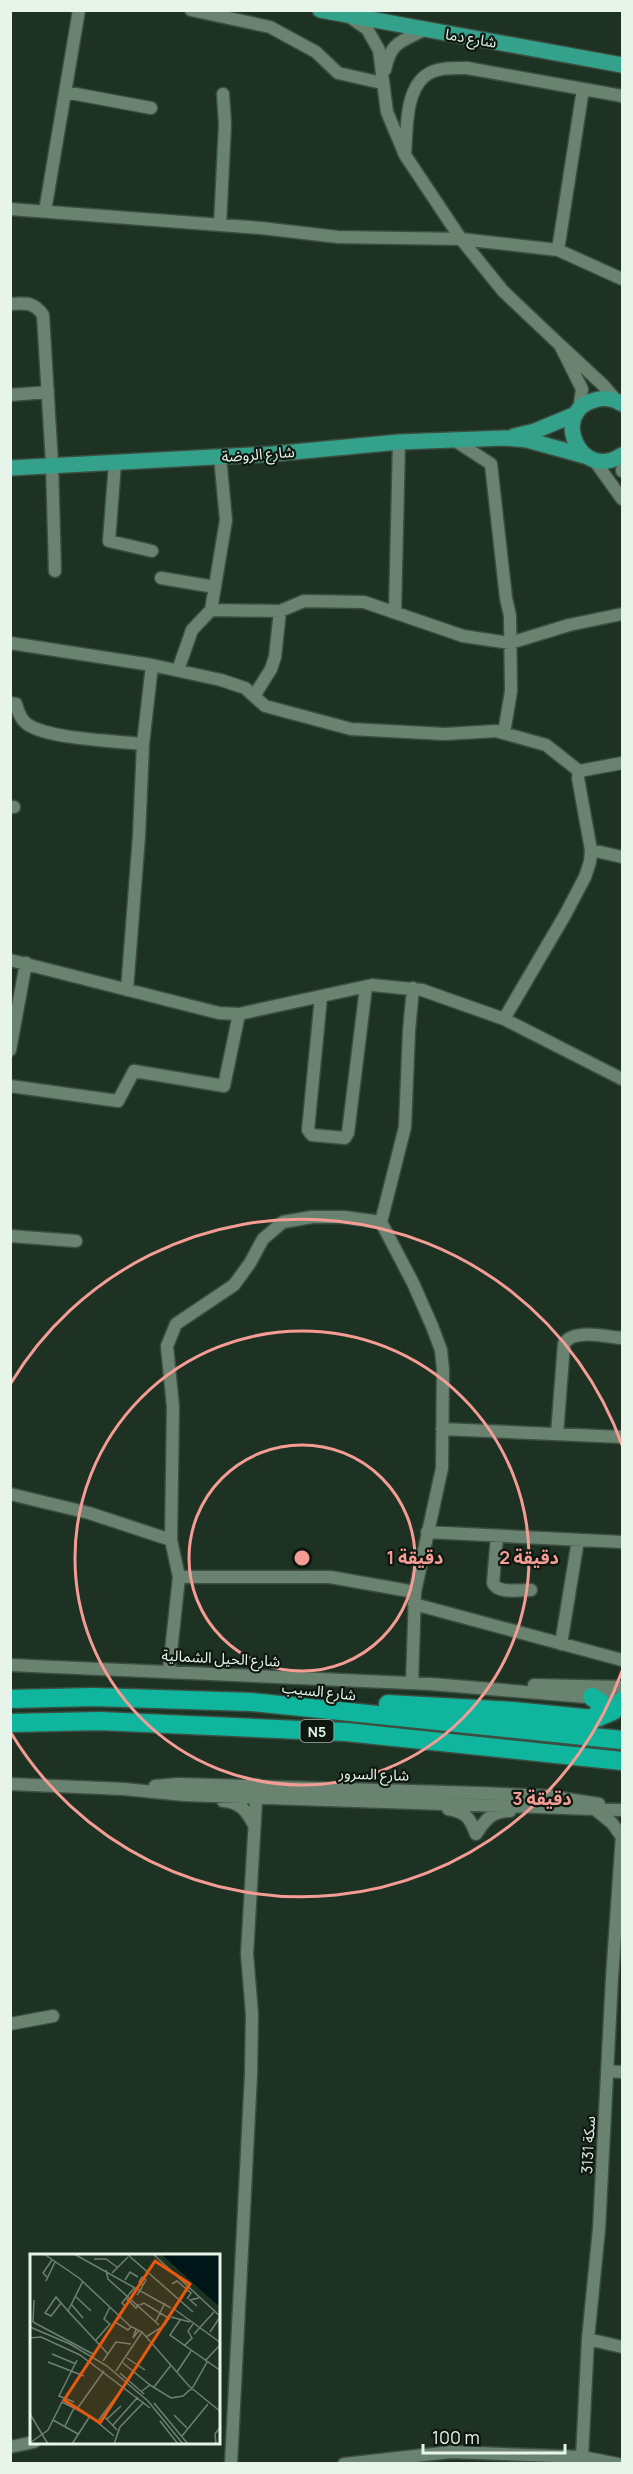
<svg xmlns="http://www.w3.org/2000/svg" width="633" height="2474" viewBox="0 0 633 2474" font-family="Manrope,'Noto Sans Arabic',sans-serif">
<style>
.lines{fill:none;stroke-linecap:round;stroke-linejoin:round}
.minor-casing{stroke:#3b4e41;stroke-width:15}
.major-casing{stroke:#3b4e41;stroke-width:18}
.highway-casing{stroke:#3b4e41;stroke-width:21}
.minor{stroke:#6a8270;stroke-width:12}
.major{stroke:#34a18b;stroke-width:15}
.highway{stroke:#10b59d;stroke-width:18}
.ring{fill:none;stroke:#f59c95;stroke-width:3}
.labels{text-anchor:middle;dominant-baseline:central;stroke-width:4.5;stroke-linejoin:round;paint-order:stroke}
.shield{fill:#0e1811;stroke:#a5b2a8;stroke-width:1.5}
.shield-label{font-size:14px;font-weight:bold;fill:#e6f4e9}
.street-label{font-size:15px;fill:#e6f4e9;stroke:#0e1811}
.inset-road{fill:none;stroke:#6d8072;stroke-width:1.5}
.view{fill:#e8590c;fill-opacity:0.15;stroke:#e8590c;stroke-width:3}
.inset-edge{fill:none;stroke:#e6f4e9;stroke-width:3}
.centre{fill:#f59c95;stroke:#0e1811;stroke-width:3}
.ring-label{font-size:18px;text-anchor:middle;font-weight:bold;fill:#f59c95;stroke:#0e1811;stroke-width:4.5;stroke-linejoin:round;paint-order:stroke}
</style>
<rect width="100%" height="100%" fill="#1d3223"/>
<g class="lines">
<defs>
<path id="minor" d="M191,10L270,27L316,52L338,73L382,83
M350,17L367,29L379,50L387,112L405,155L461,239L503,291L560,345
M385,70C391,41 401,42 426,29
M65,92L151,108
M405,154C407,130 405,92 425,76C436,67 454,68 467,68L622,96
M10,209L261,228L338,237L461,239L558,250L622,279
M45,211L79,10
M220,225L225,124L223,94
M558,250L583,89
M10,304C26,303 34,302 43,315L52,464L55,571
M10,395L48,392
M579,410L582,389L560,345L603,385L616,400
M454,440L491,464L506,598L510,616L511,691L504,733
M594,460L622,499
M115,463L109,541L152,551
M622,470V471
M161,578L215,587
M211,610L226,520L220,457
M395,612L399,442
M10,643L152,665L221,680L245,688L265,706L351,729L445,734L496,731L546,745L579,771
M178,670L192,630L211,610L280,611L304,601L364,602L463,636L510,643L569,625L622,614
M254,696L271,669L275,657L280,611
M10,703L16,704C18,711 20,719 27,724C48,739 115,741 143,744L152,665
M579,771L622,763
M10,807H14
M591,850L622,857
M10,960L219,1013L239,1014L372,985L422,990L504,1019L622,1079
M127,990L139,836L143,744
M321,997L308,1130L312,1135L345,1138L348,1133L366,987
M504,1019L565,915L585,877L590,862L591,850L578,778L579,771
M10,1050L26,963
M10,1086L118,1101L134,1071L224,1086L239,1014
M10,1236L76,1241
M442,1429L622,1437
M557,1434L564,1344C572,1328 607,1337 622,1338
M10,1494L89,1513L171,1540
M427,1532L622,1542
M497,1536L493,1583C498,1594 519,1590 531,1590
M179,1577H330L415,1592
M414,1604L622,1660
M561,1644L578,1540
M10,1665L431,1684L622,1700
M169,1670L179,1577L171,1540L173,1407L167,1346L176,1324L234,1285L250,1263L263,1239L283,1222L312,1217H344L381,1222
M412,1683L415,1592L442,1468L443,1370L441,1350L432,1326L413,1283L381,1222L405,1127L409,1031L413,988
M534,1685L622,1687
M10,1784L124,1789L184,1795L622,1810
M155,1786L179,1784L479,1793L548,1796L599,1804
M223,1801C240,1802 247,1811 254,1825
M448,1809C466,1812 470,1818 476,1834
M596,1810L612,1823L622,1837
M476,1834C485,1820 492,1811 510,1811
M10,2024L53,2016
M607,2071L622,2072
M588,2339L622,2347
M10,2447L34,2442
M582,2457L588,2339L599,2229L612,1978L622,1835
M231,2464L251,2074L252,2014L247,1954L257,1785
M344,2464L451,2452L582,2457L618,2464"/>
<path id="major" d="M320,10L622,65
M622,404C614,399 605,397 595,400C550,411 579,483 622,455
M514,436L535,431L576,414
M10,468L272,454L399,442L505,438L527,440L585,456"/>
<path id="highway" d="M592,1697L600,1702L602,1707L594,1719
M10,1699L93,1697L251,1702L622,1740
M388,1704L513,1711L594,1719L613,1711L622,1701
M10,1723L100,1721L346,1732L622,1761"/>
</defs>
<use href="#minor" class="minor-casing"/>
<use href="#major" class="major-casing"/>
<use href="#highway" class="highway-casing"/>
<use href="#minor" class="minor"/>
<use href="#major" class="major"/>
<use href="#highway" class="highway"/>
</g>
<g class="ring">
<circle cx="302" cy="1558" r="113"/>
<circle cx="302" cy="1558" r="227"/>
<path d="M622 1671A340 340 0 0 1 11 1733M11 1383A340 340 0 0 1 622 1445"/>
</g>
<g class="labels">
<rect class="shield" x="300.5" y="1720" width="33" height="22" rx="4.5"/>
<g class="shield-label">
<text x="317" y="1731">N5</text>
</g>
<g class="street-label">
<text transform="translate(471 38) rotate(10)">شارع دما</text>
<text transform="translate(258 454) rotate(-4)">شارع الروضة</text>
<text transform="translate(221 1658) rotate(3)">شارع الحيل الشمالية</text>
<text transform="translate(319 1691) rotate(6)">شارع السيب</text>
<text transform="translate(374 1774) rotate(2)">شارع السرور</text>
<text transform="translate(588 2145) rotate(-87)">سكة 3131</text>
</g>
</g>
<g transform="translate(30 2254)">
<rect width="190" height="190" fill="#1d3223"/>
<path d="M131,0H190V53L184,48Z" fill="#001517"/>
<path class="inset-road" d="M14,0L49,24L100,72L112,78L159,132L191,158M44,0L141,54M97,0L163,58M123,0L191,63M64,5H76L87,13M76,16L78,25L129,71M82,19L98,3M18,24L13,19L22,6M95,26L100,18L108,23M16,27L25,8M53,27L38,57L78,100M142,30L147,27L161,39L157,45M107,41L111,35L113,31L116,26L112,23L109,28L113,31M45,42L61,57M96,44L106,54L109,50M4,46L3,68L63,100M31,49L21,62L15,59L26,43L38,57M41,50L53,64M110,51L114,49L140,65M167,52L160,46L169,44M96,53L92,49L105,33M144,55L191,89M91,62L85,68L98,76L101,73M141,63L160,68M150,66L140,81L191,117M126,67L135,49M0,73L40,90L77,112L118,147L153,190M106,75L103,84L109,76M180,78L190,63M164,80L184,58M116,83L135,71L142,58M0,84L11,83L50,101L120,154M66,86L80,70L74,65L80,53M154,92L162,84L158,77L163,70M22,100L46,110M97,104L115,116M73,107L86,88L101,90M175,107L189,92M18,108L54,122M93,109L120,131M86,117L112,78M147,118L161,97M90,119L114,140M124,133L141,111M112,137L120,131L141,144L153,142L163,133L177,108M44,148L29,142L47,106M124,149L158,190M47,155L74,117M0,160L18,190M72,160L87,176M144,161L157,174M77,165L91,152M23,166L48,180M68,167L94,132M130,167L148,190M83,171L108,143M35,172L44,154M152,182L178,150M0,189L18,176L32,148L60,162L84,182M42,190L60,162M84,190L90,173L114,148M186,190L185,180L191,172"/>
<path class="view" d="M125,7L160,30L70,169L34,146Z"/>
<rect width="190" height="190" class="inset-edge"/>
</g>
<circle cx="302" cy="1558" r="9" class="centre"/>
<g class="ring-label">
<text x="415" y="1564">1 دقيقة</text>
<text x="529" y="1564">2 دقيقة</text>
<text x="542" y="1805">3 دقيقة</text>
</g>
<rect width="633" height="2474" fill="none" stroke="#e6f4e9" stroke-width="24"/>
<path d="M423 2444v9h142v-9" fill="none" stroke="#e6f4e9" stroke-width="3"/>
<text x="432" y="2444" font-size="18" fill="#e6f4e9" stroke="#0e1811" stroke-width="4.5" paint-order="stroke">100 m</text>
</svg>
